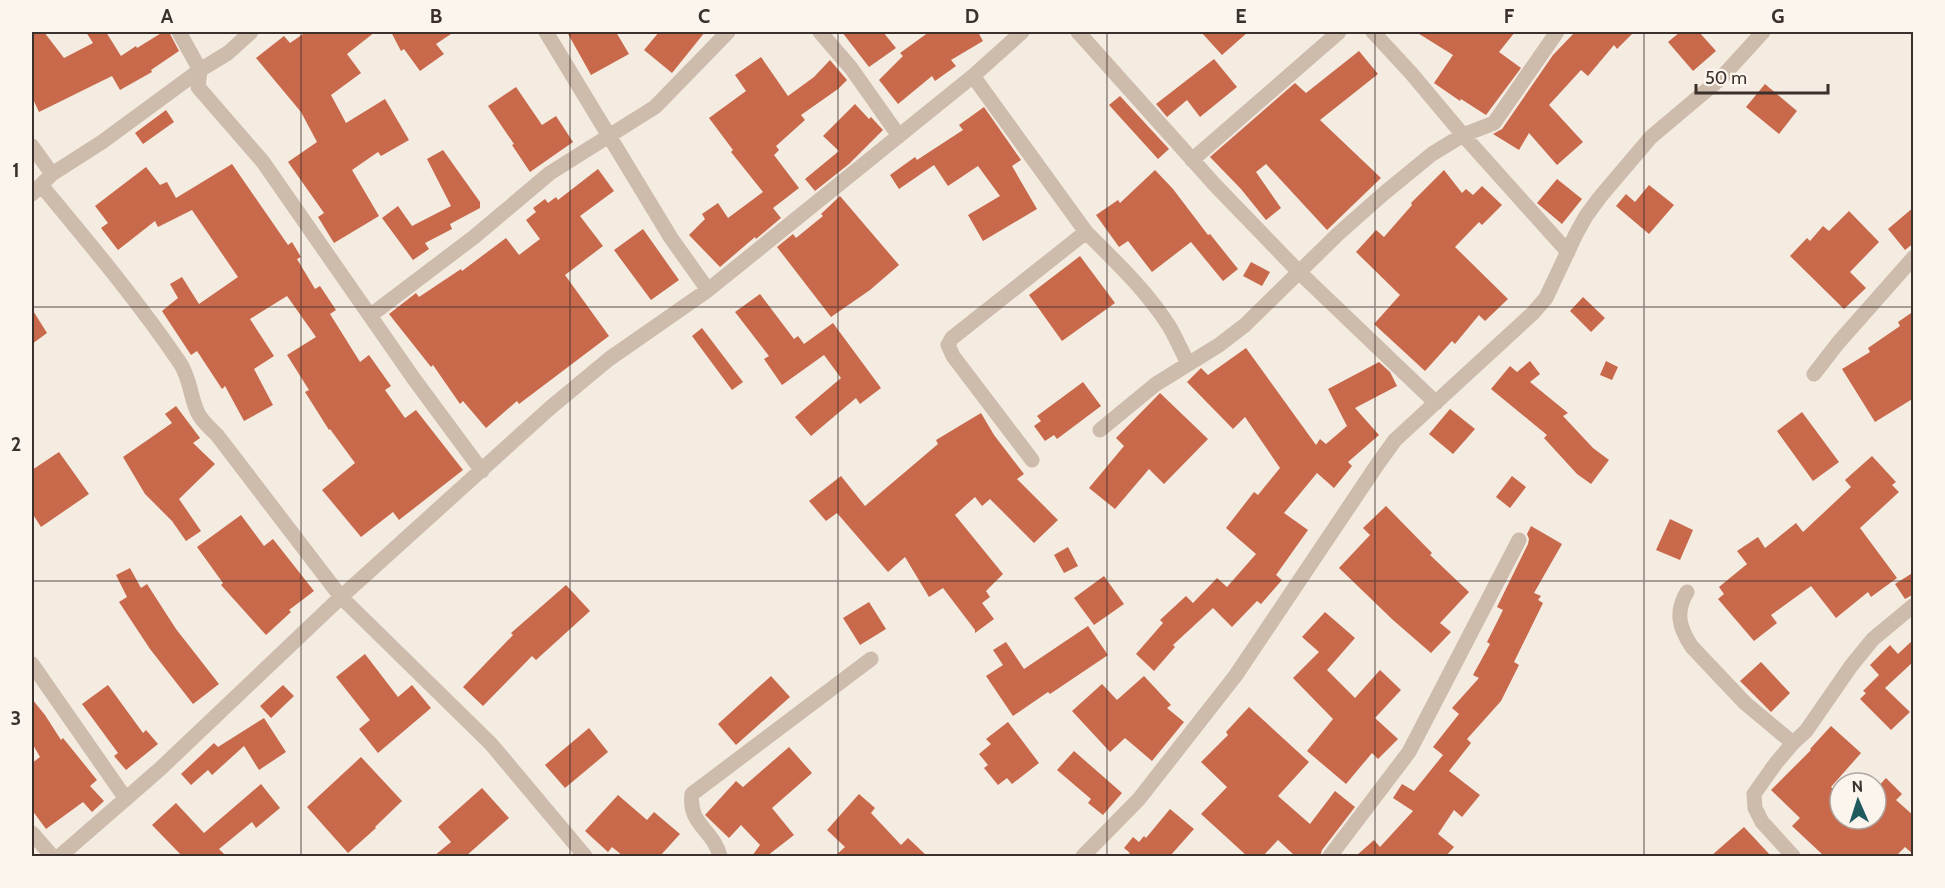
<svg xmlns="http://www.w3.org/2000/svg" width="1945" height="888" viewBox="0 0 1945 888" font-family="Cabin,sans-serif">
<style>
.building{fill:#c8694b}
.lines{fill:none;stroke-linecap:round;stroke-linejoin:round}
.minor{stroke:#cdbbac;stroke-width:15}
.grid{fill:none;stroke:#3b302b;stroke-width:1.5;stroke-opacity:0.55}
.neatline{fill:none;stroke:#3b302b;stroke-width:2}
.grid-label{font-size:20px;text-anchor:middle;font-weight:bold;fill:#3b302b}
</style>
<rect width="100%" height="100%" fill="#f4ebe1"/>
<path class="building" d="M32,32H44L64,58L93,43L86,32H106L121,56L136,46L137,48L163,32H169L179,51L151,70L152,72L120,90L112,76L39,112L32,97Z
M306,32H375L347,54L361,73L331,95L346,123L385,99L409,140L381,156L378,152L352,170L379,216L334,243L318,217L324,213L288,162L317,142L301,112L256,58L284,36L290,43Z
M391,32H454L436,44L444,54L420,71L404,49L401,51Z
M567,32H616L629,54L591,75Z
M659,32H705L672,73L644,50Z
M842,32H883L896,48L869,67Z
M929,32H978L983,41L951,60L956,66L935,81L932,76L898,104L879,80L903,56L900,53Z
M1201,32H1248L1222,55Z
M1416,32H1515L1499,52L1521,68L1486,115L1461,99L1460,101L1434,83L1453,55Z
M1575,32H1634L1617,49L1614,45L1588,76L1581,70L1549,105L1583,142L1557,165L1529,133L1519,150L1493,134L1502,129L1553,55Z
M1680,32H1699L1716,51L1693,71L1668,42Z
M1359,51L1378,74L1320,120L1381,178L1327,230L1266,164L1256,172L1281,208L1266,220L1241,189L1210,157L1295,83L1306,93Z
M761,57L788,96L814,77L830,60L847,80L838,89L801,115L805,120L776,146L779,150L774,155L799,188L773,208L781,218L756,239L755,237L720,267L689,235L705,219L702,214L718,203L728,218L763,192L731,152L733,150L709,118L746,91L735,75Z
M1214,59L1237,87L1200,117L1187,100L1167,117L1156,104Z
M1765,84L1797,111L1779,134L1746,107Z
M516,87L542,125L556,116L573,142L530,172L512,145L514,144L488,106Z
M1120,96L1169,149L1158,159L1109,105Z
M855,104L869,119L871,117L883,130L849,164L815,191L805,179L839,151L823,136Z
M984,107L1021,160L1012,166L1037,209L983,241L968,215L1000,196L978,166L948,186L934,165L899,189L890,175L915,157L917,160L963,130L959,125Z
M166,110L174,122L143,144L135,133Z
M443,150L480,202V208L450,224L452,229L425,243L429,249L413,260L382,218L398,206L412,226L451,206L427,159Z
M232,164L288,245L292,242L301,257L297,259L315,289L320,286L336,310L330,314L360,362L369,355L391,386L385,390L405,418L416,410L463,470L399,520L393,512L361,537L322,490L355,463L330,429L329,430L305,392L309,390L287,355L316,337L287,296L250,319L274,356L254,369L273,405L244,421L225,386L222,389L197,351L191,355L162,311L178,298L170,284L182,277L199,304L238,277L192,210L158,227L155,221L118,250L101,228L108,223L95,206L146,167L160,185L167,182L176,198Z
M598,169L614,191L580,216L603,246L565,275L609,336L519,404L517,401L486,428L463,401L460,404L433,365L431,367L389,314L416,293L419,297L461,269L462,271L506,238L519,255L540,239L526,220L536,212L533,208L545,199L548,203L556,197L558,200Z
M1155,170L1173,189L1208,235L1210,234L1238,269L1223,281L1191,242L1152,272L1128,241L1119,247L1096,215L1118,200L1120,203Z
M1444,170L1462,193L1466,189L1473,195L1482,186L1502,205L1482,225L1479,222L1455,247L1508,299L1485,321L1479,315L1455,344L1452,341L1425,371L1374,324L1400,295L1356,252L1376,230L1384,237L1412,205L1411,203Z
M1557,179L1582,199L1562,224L1537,203Z
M1649,185L1674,205L1649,234L1616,206L1626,194L1635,202Z
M840,196L899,265L870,290L831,317L777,247L793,234L796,238L823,216L821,214Z
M1914,207V243L1905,250L1888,229Z
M1849,211L1879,242L1850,272L1866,288L1844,309L1790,256L1807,238L1810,241L1823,226L1829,231Z
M643,229L679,280L651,300L614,250Z
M1080,256L1115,303L1062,341L1029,295Z
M1251,262L1270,272L1262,286L1243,276Z
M760,294L794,339L798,336L804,344L833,323L881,388L860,404L856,398L811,436L795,417L841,378L824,355L782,385L764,359L769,356L735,312Z
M1583,297L1605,318L1591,332L1570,311Z
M32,309L47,333L32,344Z
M1914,311V398L1875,422L1842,369L1870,352L1868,348L1900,326L1898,322Z
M702,328L743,382L732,390L692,336Z
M1246,348L1316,445L1320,439L1326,444L1347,426L1328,389L1379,362L1390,372L1397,386L1355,408L1379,435L1348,462L1352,466L1334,488L1317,473L1284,513L1308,530L1276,575L1282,580L1261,604L1257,601L1232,627L1213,608L1173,645L1175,647L1154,671L1136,654L1163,623L1160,620L1186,596L1193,603L1217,578L1227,587L1256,554L1226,528L1254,492L1258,495L1280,468L1245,417L1233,429L1187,382L1201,368L1208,375Z
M1530,361L1540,374L1530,382L1568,413L1563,416L1593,448L1609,460L1591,484L1577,474L1544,438L1547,435L1491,389L1510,366L1517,372Z
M1606,361L1618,367L1612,380L1600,375Z
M1083,382L1101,406L1057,439L1054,435L1045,441L1034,426L1041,421L1037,416Z
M1160,393L1208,439L1164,484L1149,469L1115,509L1089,488L1124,446L1116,438Z
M176,406L200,438L193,443L215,464L179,499L201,531L186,541L172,521L145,494L123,457L172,423L165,414Z
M1450,409L1475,429L1453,454L1429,434Z
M1802,412L1839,462L1813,481L1777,431Z
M981,413L994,435L1024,474L1017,479L1058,520L1034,543L990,499L982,506L975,497L955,515L1003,574L986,591L990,597L982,603L994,619L975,633V630L943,588L929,597L905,557L888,572L837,513L826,521L809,501L841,476L865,506L938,444L936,440Z
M59,452L89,494L41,527L32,513V470Z
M1872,456L1896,482L1892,485L1899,492L1860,528L1897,578L1871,597L1868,592L1836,618L1811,586L1771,615L1777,623L1754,641L1718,599L1724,594L1719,587L1747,564L1737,551L1758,537L1765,548L1796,523L1803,532L1851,487L1845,480Z
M1512,476L1526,487L1510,508L1496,497Z
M1386,506L1432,553L1430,555L1469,592L1440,623L1451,632L1431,653L1393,620L1339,568L1370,535L1363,528Z
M241,515L264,546L273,539L314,591L289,610L291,612L266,635L221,585L223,583L197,547Z
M1670,519L1693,530L1680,560L1656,550Z
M1531,526L1562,544L1534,593L1541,596L1538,600L1543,603L1514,662L1519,665L1501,701L1467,739L1471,743L1449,771L1480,795L1462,817L1454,810L1438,834L1454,847L1446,856H1356L1374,840L1380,847L1413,811L1393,798L1402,784L1414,791L1443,755L1433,747L1459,714L1452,708L1479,678L1473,675L1490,644L1487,642L1503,610L1497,607L1528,544L1529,539L1527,534Z
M1068,547L1078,566L1064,573L1054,555Z
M130,568L141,588L147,584L176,629L219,684L193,704L150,649L119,602L127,597L116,575Z
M1914,572V594L1905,599L1895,584Z
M1104,576L1124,604L1094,625L1074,598Z
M566,585L590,611L536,660L532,656L483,706L463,687L513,635L511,633Z
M869,602L886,629L860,645L843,618Z
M1325,612L1355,638L1327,670L1355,698L1380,670L1401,690L1375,718L1398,739L1378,759L1372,753L1346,784L1307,751L1333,719L1293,678L1319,652L1302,637Z
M1088,626L1108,655L1050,694L1048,692L1013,716L986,676L1003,665L993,650L1006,642L1024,669Z
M1914,639V661L1885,688L1910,712L1891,730L1860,699L1866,693L1863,691L1879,675L1870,665L1890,645L1898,654Z
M365,654L398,697L412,685L431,708L378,753L359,729L370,720L336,677Z
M1761,662L1790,693L1771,712L1740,681Z
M771,676L790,697L736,745L718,724Z
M1144,676L1171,705L1167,708L1184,722L1152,761L1125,738L1110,752L1072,711L1102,684L1117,700Z
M108,685L143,733L146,730L158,744L126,770L114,756L118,753L82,704Z
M283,685L294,696L271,718L260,706Z
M32,699L45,715L61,740L63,738L97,780L90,786L104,801L92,812L83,802L46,829L32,810V763L40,757L32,743Z
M1249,707L1309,762L1278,796L1310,824L1335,791L1355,807L1322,850L1320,856H1295L1278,840L1263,856H1247L1201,814L1227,787L1201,762L1228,735L1226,732Z
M264,718L286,752L259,770L244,746L212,775L208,770L191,785L181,774L214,743L218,747Z
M1008,722L1039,763L1012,784L1007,778L998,785L984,768L988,765L979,754L991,744L986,739Z
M1831,726L1861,753L1831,787L1840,795V819H1876V789L1886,778L1902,794L1896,800L1914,816V855L1905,847L1896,856H1824L1792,826L1800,818L1771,790L1811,750L1810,749Z
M589,728L608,752L565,788L545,765Z
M789,747L812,773L772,808L794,835L767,856H752L760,845L741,825L729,838L705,815L736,781L743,787Z
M1074,751L1122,793L1103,815L1088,803L1091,799L1057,770Z
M361,757L402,801L375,827L376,828L348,853L307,807Z
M261,784L280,808L256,828L252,822L219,849L226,856H182L152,825L176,803L204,833Z
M482,788L509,818L466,856H434L451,842L438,827Z
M859,794L875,808L871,813L901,845L908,838L927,856H835L845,847L827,830Z
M618,795L647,820L654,812L680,834L660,856H623L612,847L608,852L585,831Z
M1170,809L1194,829L1170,856H1126L1130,853L1124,848L1133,837L1139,842L1144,836L1146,838Z
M1744,827L1771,856H1711Z"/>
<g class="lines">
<path class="minor" d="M179,32L200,70L198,87L263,162L414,379L482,471
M546,32L671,238L708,290
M820,32L851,68L899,136
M1078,32L1215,185L1299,272L1436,403
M1373,32L1411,73L1463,135L1568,252
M973,76L1086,232L952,338L948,345L953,356L1032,460
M32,146L52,174
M1192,160L1339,32
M41,185C89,243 138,301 180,363C190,378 190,395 197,411C201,421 210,428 217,435L341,597L491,744L585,856
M32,194L52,174L102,142L200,70L228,53L251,32
M1086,232C1115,261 1147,291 1169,326C1176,338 1182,351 1188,364
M371,315L474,237L550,173L655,107L728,32
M1814,374L1838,343L1914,257
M1100,430L1156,384L1219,345L1245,325L1338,234L1382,195L1432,154L1463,135L1494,123L1557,32
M1687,592C1675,612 1679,628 1692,647L1745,703L1793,743
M32,664L126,799
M32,833L52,856
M60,856L160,769L341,597L550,408L609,359L708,290L973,76L1022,32
M720,856C713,829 688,825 692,794L871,659
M1083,856L1139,799L1236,675L1377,465L1395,440L1533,313L1546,298L1576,234L1586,216L1600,197L1651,137L1720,79L1763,32
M1330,856L1409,752L1519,540
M1793,856L1762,822L1755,808L1754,794L1776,763L1793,743L1806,731L1851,666L1873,639L1914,605"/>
</g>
<path class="grid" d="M301,32V856M570,32V856M838,32V856M1107,32V856M1375,32V856M1644,32V856M32,307H1914M32,581H1914"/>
<rect width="1945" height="888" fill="none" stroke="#fbf5ee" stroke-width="66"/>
<g transform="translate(1858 801) rotate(357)"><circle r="28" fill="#fbf5ee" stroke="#aea6a0" stroke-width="1.5"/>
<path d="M0-4.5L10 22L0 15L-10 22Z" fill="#1f5a5e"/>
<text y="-9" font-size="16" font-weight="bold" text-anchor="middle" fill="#3b302b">N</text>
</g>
<path d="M1696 84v9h132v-9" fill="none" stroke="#3b302b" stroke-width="3"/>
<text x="1705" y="84" font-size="18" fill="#3b302b" stroke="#fbf5ee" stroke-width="4.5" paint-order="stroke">50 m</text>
<rect x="33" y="33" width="1879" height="822" class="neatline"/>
<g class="grid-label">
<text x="167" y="23">A</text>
<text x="436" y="23">B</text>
<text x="704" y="23">C</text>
<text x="972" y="23">D</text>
<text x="1241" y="23">E</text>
<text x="1509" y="23">F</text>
<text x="1778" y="23">G</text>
<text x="16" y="177">1</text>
<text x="16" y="451">2</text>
<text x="16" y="725">3</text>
</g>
</svg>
